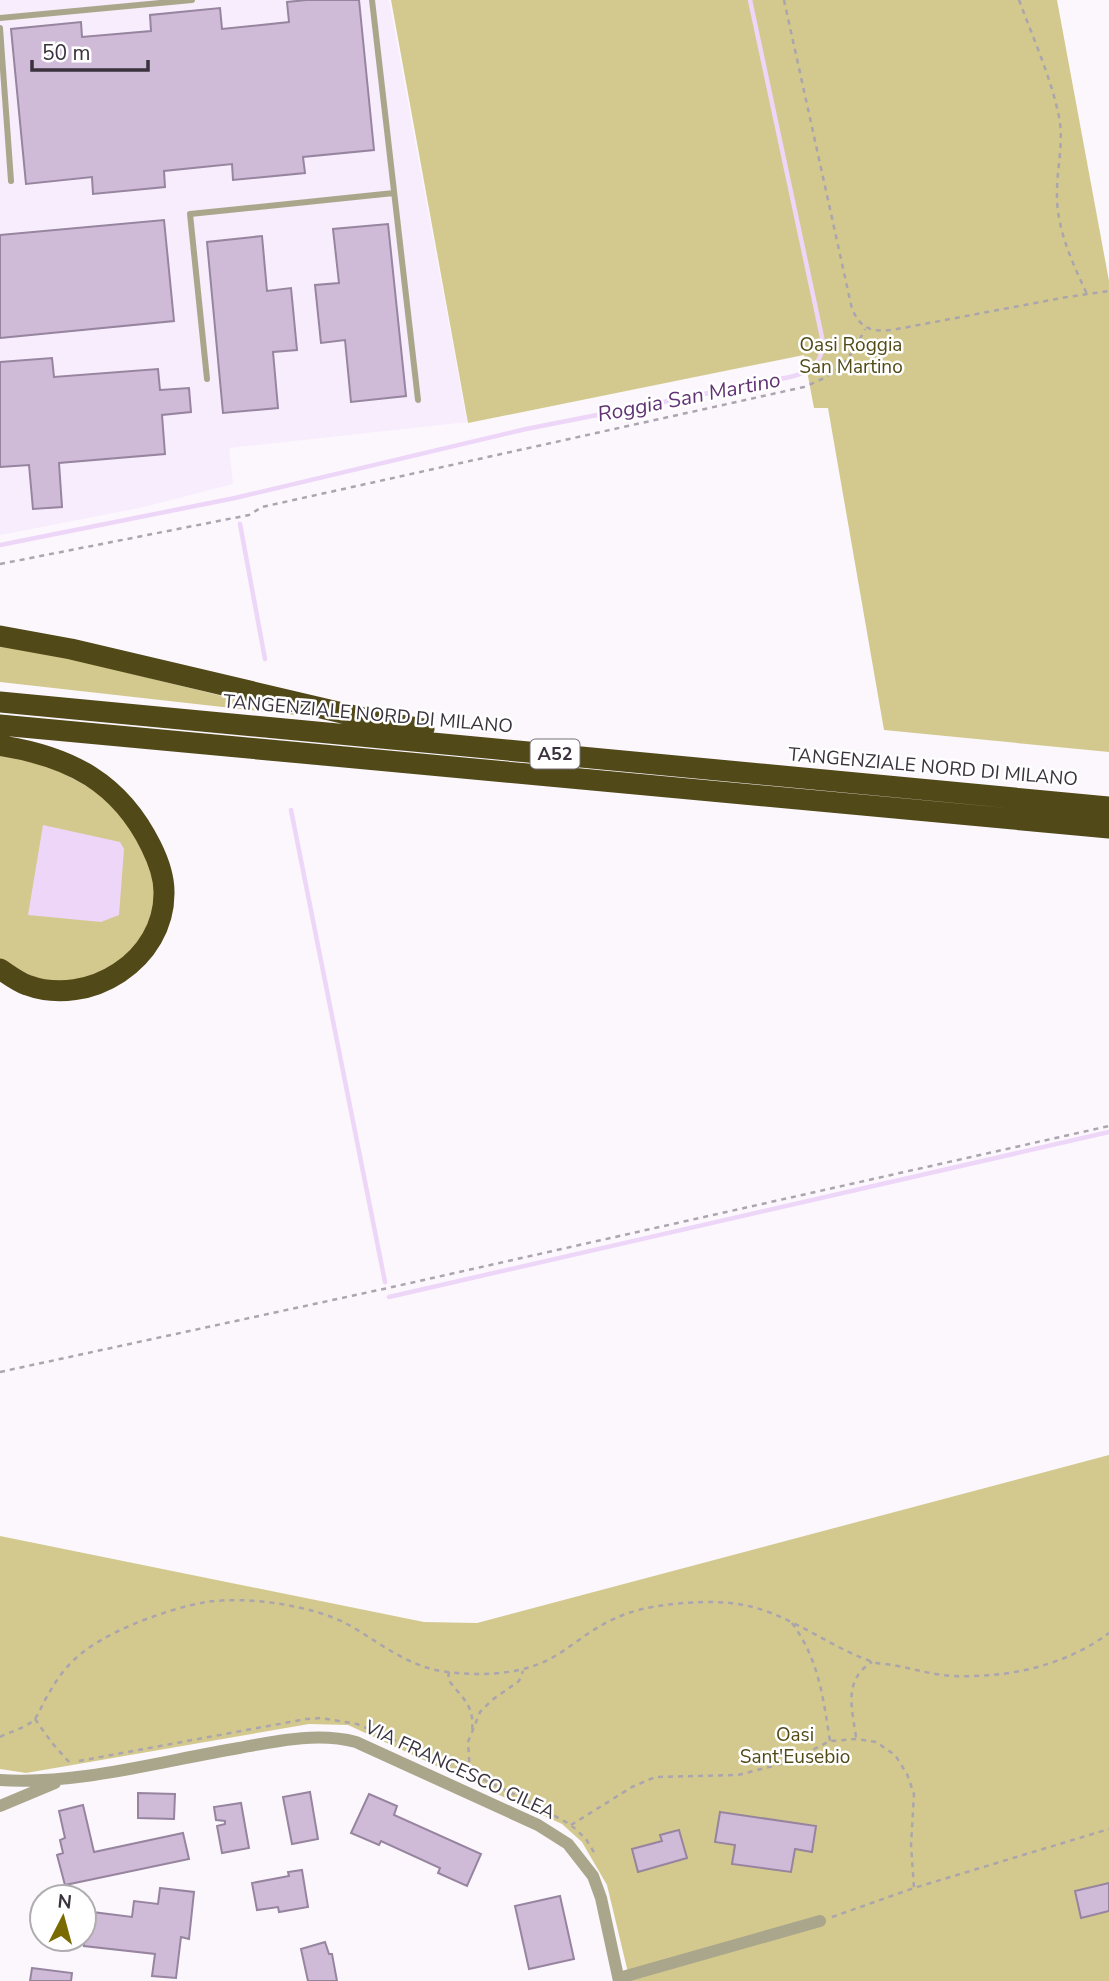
<svg xmlns="http://www.w3.org/2000/svg" width="1109" height="1981" viewBox="0 0 1109 1981" font-family="'Nunito Sans',sans-serif">
<style>
.built{fill:#f7edfc}
.green{fill:#d3c98e}
.water{fill:#edd6f8}
.lines{fill:none;stroke-linecap:round;stroke-linejoin:round}
.stream{stroke:#edd6f8;stroke-width:4.5}
.building{fill:#cfbbd8;stroke:#97849f;stroke-width:2}
.path{stroke:#aba5ad;stroke-width:2.5;stroke-dasharray:5 5;stroke-linecap:butt}
.lane{stroke:#aaa68b;stroke-width:6}
.street{stroke:#aaa68b;stroke-width:12}
.highway{stroke:#514918;stroke-width:21}
.labels{text-anchor:middle;dominant-baseline:central;stroke-width:5;stroke-linejoin:round;paint-order:stroke}
.shield{fill:#fff;stroke:#757077;stroke-width:2}
.shield-label{font-size:18px;font-weight:bold;fill:#3a323d}
.park-label{font-size:19px;fill:#514916;stroke:#fff}
.street-label{font-size:19px;fill:#3a323d;stroke:#fff}
.water-label{font-size:21px;font-style:italic;fill:#613374;stroke:#fff}
</style>
<rect width="100%" height="100%" fill="#fbf7fd"/>
<path class="built" d="M0,0H389L467,422L229,448L233,484L139,508L0,535Z"/>
<path class="green" d="M391,0H1057L1109,281V752L884,730L828,408H814L804,355L468,423Z
M0,644L60,656L304,716L0,682Z
M0,755L45,763L108,798L131,828L145,855L156,884L157,898L145,942L88,982L43,981L0,961Z
M1109,1455V1981H630L607,1885L582,1842L562,1824L348,1725L309,1724L26,1773L0,1769V1536L424,1622L477,1623Z"/>
<path class="water" d="M43,825L120,842L124,849L119,915L101,922L28,915Z"/>
<g class="lines">
<path class="stream" d="M240,524L265,659
M0,545L235,498L526,429L790,377C811,372 822,364 823,342L750,0
M291,810L385,1282
M389,1297L1109,1132"/>
</g>
<path class="building" d="M306,0H359L374,150L303,157L305,173L233,180L232,164L164,171L165,187L93,194L92,177L26,184L11,29L81,22L82,37L151,31L150,15L220,8L222,29L289,22L287,2Z
M164,220L174,321L0,338V235Z
M388,224L406,396L351,402L345,340L321,343L315,285L339,283L333,229Z
M262,236L267,291L291,288L297,350L273,352L278,408L223,413L207,242Z
M52,358L54,377L158,369L160,390L189,388L191,412L162,415L165,454L59,463L62,507L33,509L29,465L0,467V362Z
M310,1792L318,1839L292,1844L283,1797Z
M138,1793L175,1794L174,1819L138,1818Z
M369,1794L397,1806L394,1815L481,1854L467,1886L438,1873L440,1868L381,1841L379,1845L351,1833Z
M241,1803L249,1848L222,1853L217,1826L225,1824V1821L216,1820L214,1807Z
M83,1805L94,1852L183,1833L189,1859L65,1885L57,1855L63,1853L60,1840L65,1838L59,1811Z
M720,1812L816,1826L812,1852L795,1849L791,1872L732,1864L735,1845L715,1842Z
M679,1830L687,1858L638,1872L632,1849L662,1841L660,1835Z
M302,1870L308,1907L279,1912L278,1907L257,1910L252,1883L289,1876L288,1872Z
M1109,1883V1911L1081,1918L1075,1891Z
M160,1888L194,1892L189,1939L181,1937L176,1978L152,1976L155,1954L84,1946V1911L132,1917L134,1901L158,1904Z
M560,1896L574,1959L529,1969L515,1906Z
M325,1942L329,1954H332L337,1981H308L301,1949Z
M32,1968L72,1973L71,1981H30Z"/>
<g class="lines">
<path class="path" d="M784,0L852,309C861,329 871,332 892,330L1067,297L1109,291
M1019,0C1033,38 1051,77 1059,117C1064,142 1057,167 1057,192C1056,228 1072,262 1087,294
M0,564L249,515L262,507L804,387C839,373 848,363 865,329
M0,1372L388,1288L1109,1126
M792,1623C819,1660 823,1697 830,1741
M449,1672L448,1679C461,1698 475,1704 472,1731
M35,1719L52,1743L70,1763
M0,1737C10,1732 24,1728 33,1721C39,1715 43,1702 48,1695C54,1684 61,1673 69,1665C96,1634 166,1609 206,1602C248,1596 312,1605 349,1625C382,1644 408,1667 447,1672C482,1676 517,1675 548,1660C571,1648 590,1629 616,1618C645,1604 697,1600 730,1603C783,1608 821,1643 870,1661C877,1664 886,1664 893,1665C914,1669 933,1675 953,1676C1008,1678 1065,1666 1109,1633
M856,1737C852,1708 843,1680 872,1662
M79,1761L306,1719L321,1718L357,1724L470,1773L530,1802L571,1825L586,1839L595,1854
M470,1772L468,1742L480,1712L492,1700L519,1681L523,1671
M571,1825L632,1787L655,1777L738,1775L789,1762L830,1741L856,1739L876,1742L895,1755L907,1774L914,1794L911,1845L914,1888
M832,1917L914,1888L1109,1829"/>
<path class="lane" d="M372,0L418,400
M0,18L192,0
M0,28L11,181
M207,379L190,214L394,193"/>
<path class="street" d="M0,1780C79,1785 161,1761 239,1748C277,1741 318,1732 356,1742L538,1825L568,1844L593,1876L601,1898L619,1981
M0,1806L55,1783
M619,1978L820,1921"/>
<path class="highway" d="M0,636L71,649L372,720L424,729
M0,702L1109,807
M0,725L1109,828
M0,743L3,746C71,757 120,783 151,846C158,860 164,876 164,892C165,960 89,1008 27,985C18,982 9,975 0,969"/>
</g>
<g class="labels">
<rect class="shield" x="530.5" y="739.5" width="49" height="29" rx="5"/>
<g class="shield-label">
<text x="555" y="754">A52</text>
</g>
<g class="park-label">
<text x="851" y="345">Oasi Roggia<tspan x="851" dy="22">San Martino</tspan></text>
<text x="795" y="1735">Oasi<tspan x="795" dy="22">Sant'Eusebio</tspan></text>
</g>
<g class="street-label">
<text transform="translate(368 714) rotate(5)">TANGENZIALE NORD DI MILANO</text>
<text transform="translate(933 767) rotate(5)">TANGENZIALE NORD DI MILANO</text>
<text transform="translate(460 1770) rotate(25)">VIA FRANCESCO CILEA</text>
</g>
<g class="water-label">
<text transform="translate(689 397) rotate(-11)">Roggia San Martino</text>
</g>
</g>
<g transform="translate(63 1918) rotate(6)"><circle r="33" fill="#ffffff" stroke="#b0adb1" stroke-width="2"/>
<path d="M0-5L12 26L0 18L-12 26Z" fill="#796a02"/>
<text y="-10" font-size="19" font-weight="bold" text-anchor="middle" fill="#3a323d">N</text>
</g>
<path d="M32 60v10h116v-10" fill="none" stroke="#3a323d" stroke-width="3.5"/>
<text x="42" y="60" font-size="21" fill="#3a323d" stroke="#ffffff" stroke-width="5" paint-order="stroke">50 m</text>
</svg>
